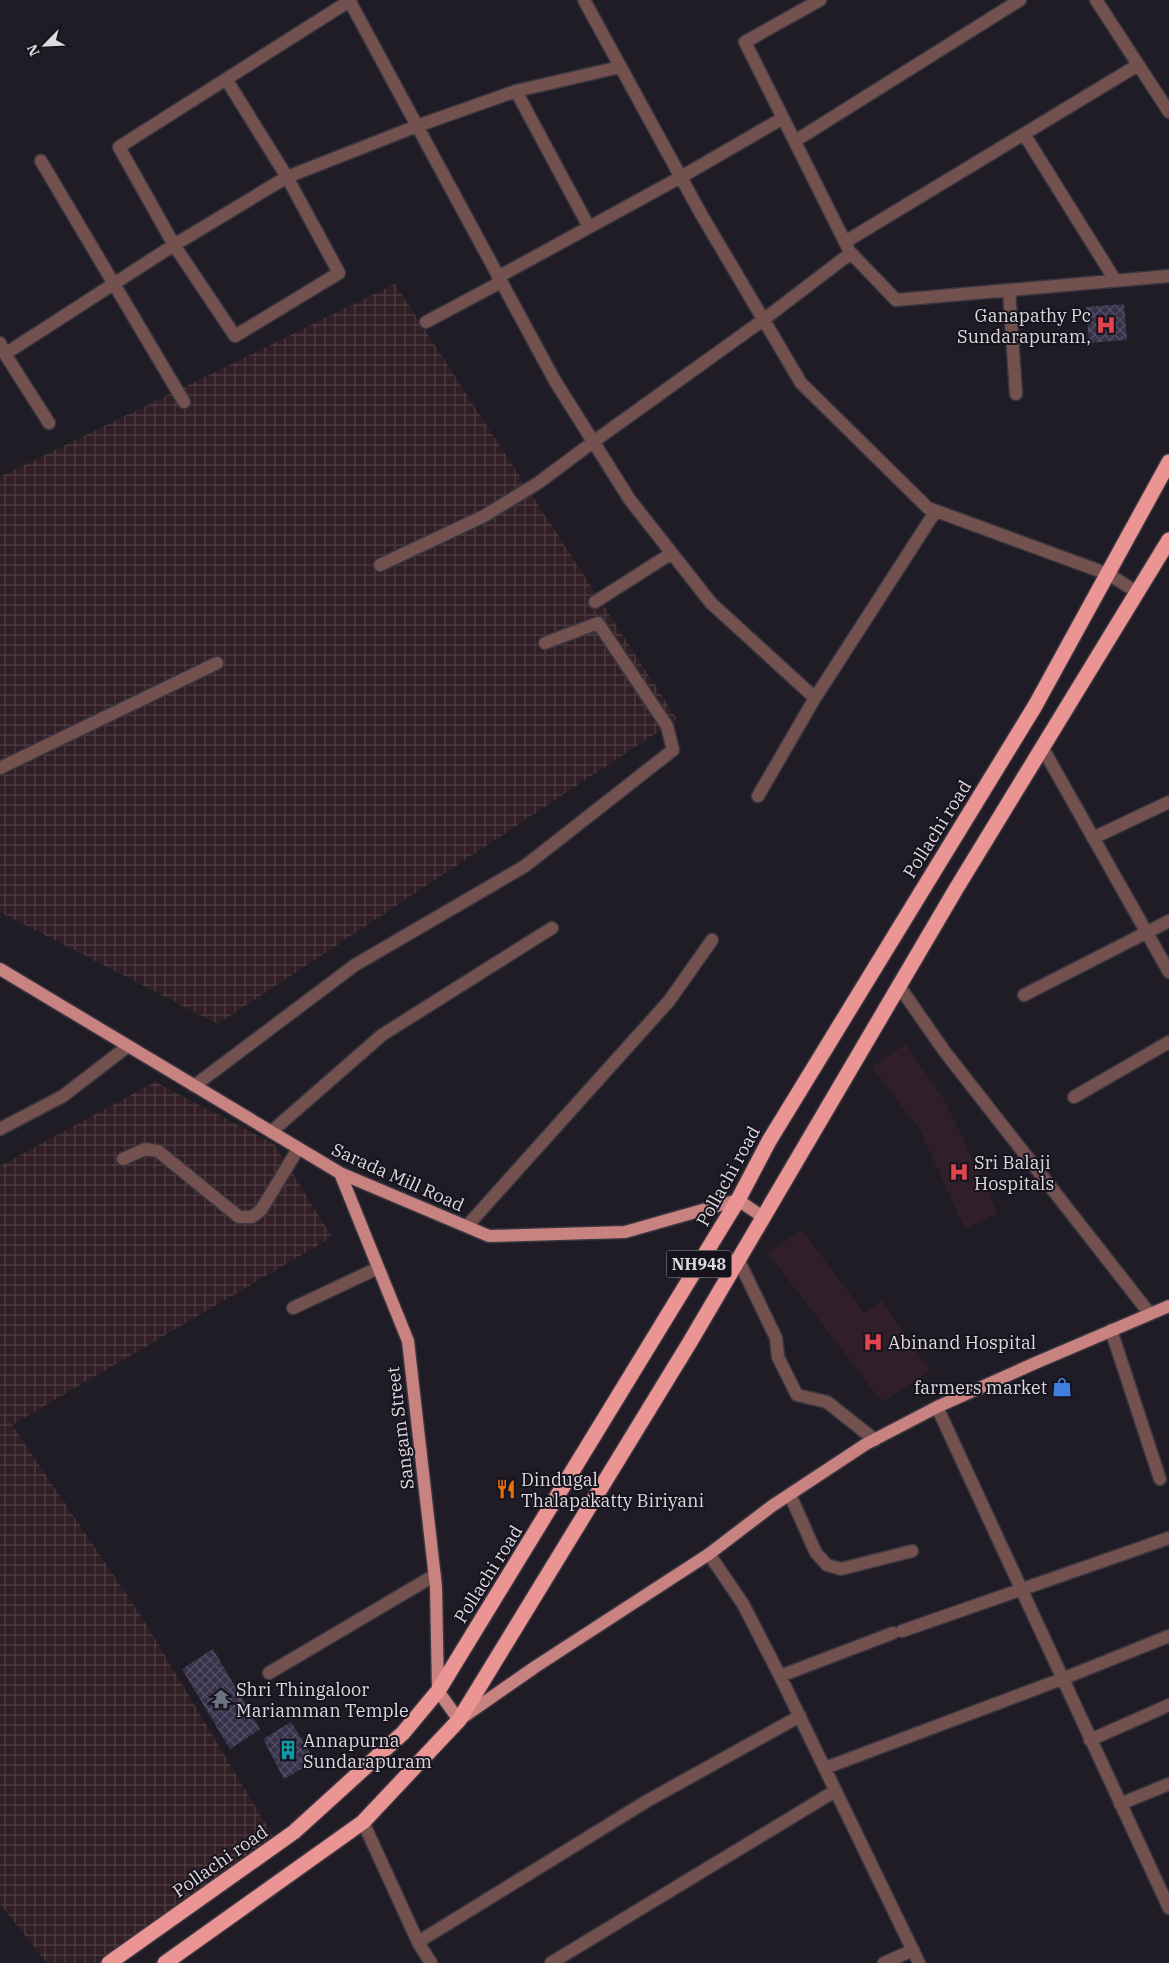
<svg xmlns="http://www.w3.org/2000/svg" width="1169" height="1963" viewBox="0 0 1169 1963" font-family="'IBM Plex Serif',serif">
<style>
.industrial{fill:url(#industrial-grid)}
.medical{fill:#301f29}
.building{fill:url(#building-cross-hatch)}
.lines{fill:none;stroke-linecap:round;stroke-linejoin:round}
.minor-casing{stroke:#3a3640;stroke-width:15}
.major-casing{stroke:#3a3640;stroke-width:15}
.highway-casing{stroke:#3a3640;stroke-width:18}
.minor{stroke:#73514f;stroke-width:12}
.major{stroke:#c88280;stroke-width:12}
.highway{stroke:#ea9593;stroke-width:15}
.labels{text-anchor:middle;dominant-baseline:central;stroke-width:4;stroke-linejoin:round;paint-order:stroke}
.shield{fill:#17131d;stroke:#a19ea6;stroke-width:1}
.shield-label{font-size:16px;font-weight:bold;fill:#dcd9e1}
.poi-label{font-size:18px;fill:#dcd9e1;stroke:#17131d;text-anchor:start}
.street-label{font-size:18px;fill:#dcd9e1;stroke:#17131d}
</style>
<defs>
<pattern id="industrial-grid" width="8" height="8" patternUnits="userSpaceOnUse" patternTransform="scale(1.25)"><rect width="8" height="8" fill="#311f25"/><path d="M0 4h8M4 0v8" fill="none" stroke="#4e3f44"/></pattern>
<pattern id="building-cross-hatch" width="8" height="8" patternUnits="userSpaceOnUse" patternTransform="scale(1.25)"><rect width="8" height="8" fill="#37324a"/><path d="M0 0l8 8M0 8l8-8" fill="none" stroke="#534f64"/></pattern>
</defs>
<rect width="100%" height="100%" fill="#201c26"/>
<path class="industrial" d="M395,284L677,719L218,1024L0,912V477Z
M155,1082L274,1144L332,1237L12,1425L143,1619L274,1838L100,1963H47L0,1904V1166Z"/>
<path class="medical" d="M906,1044L946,1103L998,1213L965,1229L920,1130L872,1067Z
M802,1230L864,1313L882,1301L930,1371L882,1402L768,1253Z"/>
<path class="building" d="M1124,304L1127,340L1089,343L1086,307Z
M213,1649L260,1729L230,1749L182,1669Z
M291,1722L315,1761L284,1779L263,1739Z"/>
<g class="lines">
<defs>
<path id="minor" d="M349,0L555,381L630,500L711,603L815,698L935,512
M584,0L701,214L801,383L928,508L1108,574L1137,592
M820,0L745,42L848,248
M1096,0L1169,112
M226,79L287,177L339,273L235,336L174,245L119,147L351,0
M1024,134L1115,280
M795,141L1020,0
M41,161L184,402
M589,227L516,91L620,67
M845,242L1138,65
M498,277L681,177L783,118
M1009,290L1016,394
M426,322L501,282
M0,343L5,354L49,423
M5,354L174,245L287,177L417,126L516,91
M380,565L484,516L538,483L593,442L763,320L851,253L896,300L1169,276
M595,602L672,553
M1042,747L1169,972
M0,768L217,663
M758,796L815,698
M1093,838L1169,802
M899,986L945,1052L1150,1314
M1024,995L1169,921
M194,1086L355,965L525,866L673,750L667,726L598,623L545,643
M1074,1097L1169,1042
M0,1129L63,1096L128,1046
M271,1132L382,1035L552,928
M123,1159L145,1149L158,1151L239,1217H252L261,1210L298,1149
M467,1226L669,1001L712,940
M738,1259L776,1338L778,1357L797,1395L827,1402L875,1440
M293,1308L378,1268
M1111,1330L1160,1479
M937,1407L1169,1908
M790,1495L816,1553L827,1565L841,1569L912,1551
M709,1554L743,1604L780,1676L919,1963
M902,1631L1169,1538
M269,1673L435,1575
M780,1676L893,1633
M1090,1740L1169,1705
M825,1768L1062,1679L1169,1636
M1120,1804L1169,1784
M363,1822L418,1942L431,1963
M418,1942L647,1801L800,1716
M551,1963L835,1791
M884,1963L913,1950"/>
<path id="major" d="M0,969L340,1173L489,1236L625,1232L738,1200L763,1217
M340,1173L408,1341L436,1587L438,1691L459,1720L535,1667L709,1554L772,1506L866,1444L937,1407L1033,1364L1169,1306"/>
<path id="highway" d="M109,1963L294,1832L403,1733L438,1691L738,1200L769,1141L1035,706L1169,462
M165,1963L363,1822L459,1720L690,1342L956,889L1169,540"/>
</defs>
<use href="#minor" class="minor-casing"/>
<use href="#major" class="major-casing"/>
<use href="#highway" class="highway-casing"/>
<use href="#minor" class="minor"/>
<use href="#major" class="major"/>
<use href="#highway" class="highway"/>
</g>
<defs>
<symbol id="hospital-bare" viewBox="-9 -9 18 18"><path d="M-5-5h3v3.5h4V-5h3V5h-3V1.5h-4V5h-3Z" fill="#e0444e" stroke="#17131d" stroke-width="2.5" paint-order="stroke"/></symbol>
<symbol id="shop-bare" viewBox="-9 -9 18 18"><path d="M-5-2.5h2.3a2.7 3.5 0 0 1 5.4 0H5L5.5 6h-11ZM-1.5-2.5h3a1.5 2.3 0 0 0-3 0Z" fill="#3f7fe0" stroke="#17131d" stroke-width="2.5" paint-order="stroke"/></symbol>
<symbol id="restaurant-bare" viewBox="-9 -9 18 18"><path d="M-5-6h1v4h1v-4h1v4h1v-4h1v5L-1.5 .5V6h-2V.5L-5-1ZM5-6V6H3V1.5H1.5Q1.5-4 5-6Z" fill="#e8710a" stroke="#17131d" stroke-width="2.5" paint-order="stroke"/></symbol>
<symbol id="temple-bare" viewBox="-9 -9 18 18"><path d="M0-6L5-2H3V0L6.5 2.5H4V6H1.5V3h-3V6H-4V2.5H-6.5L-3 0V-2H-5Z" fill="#6b7280" stroke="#17131d" stroke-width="2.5" paint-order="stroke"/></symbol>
<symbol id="building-bare" viewBox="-9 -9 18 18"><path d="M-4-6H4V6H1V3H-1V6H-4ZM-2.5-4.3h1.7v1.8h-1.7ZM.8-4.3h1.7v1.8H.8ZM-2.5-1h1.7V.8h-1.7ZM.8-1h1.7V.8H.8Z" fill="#0f9aa8" stroke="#17131d" stroke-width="2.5" paint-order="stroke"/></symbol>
</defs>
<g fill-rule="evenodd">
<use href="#hospital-bare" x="1092" y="311" width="28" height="28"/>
<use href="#hospital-bare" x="945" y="1158" width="28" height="28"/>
<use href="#hospital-bare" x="859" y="1328" width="28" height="28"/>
<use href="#shop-bare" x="1048" y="1373" width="28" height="28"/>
<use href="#restaurant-bare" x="492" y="1475" width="28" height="28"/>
<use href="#temple-bare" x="207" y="1685" width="28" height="28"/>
<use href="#building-bare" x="274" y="1736" width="28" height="28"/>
</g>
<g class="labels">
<rect class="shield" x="666.5" y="1250.5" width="65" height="27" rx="4"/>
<g class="shield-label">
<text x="699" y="1264">NH948</text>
</g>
<g class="poi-label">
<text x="1091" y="315" text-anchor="end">Ganapathy Pc<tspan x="1091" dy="21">Sundarapuram,</tspan></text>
<text x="974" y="1162">Sri Balaji<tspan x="974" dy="21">Hospitals</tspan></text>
<text x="888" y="1342">Abinand Hospital</text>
<text x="1047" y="1387" text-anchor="end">farmers market</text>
<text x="521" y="1479">Dindugal<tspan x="521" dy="21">Thalapakatty Biriyani</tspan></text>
<text x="236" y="1689">Shri Thingaloor<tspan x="236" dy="21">Mariamman Temple</tspan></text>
<text x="303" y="1740">Annapurna<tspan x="303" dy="21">Sundarapuram</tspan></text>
</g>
<g class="street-label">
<text transform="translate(937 829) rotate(-58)">Pollachi road</text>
<text transform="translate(728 1176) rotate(-61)">Pollachi road</text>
<text transform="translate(398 1177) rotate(24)">Sarada Mill Road</text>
<text transform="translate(400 1428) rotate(-97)">Sangam Street</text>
<text transform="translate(488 1574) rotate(-58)">Pollachi road</text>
<text transform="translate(220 1861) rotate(-35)">Pollachi road</text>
</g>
</g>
<g transform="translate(45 45) rotate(246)" stroke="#17131d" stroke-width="4" paint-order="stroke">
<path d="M0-4L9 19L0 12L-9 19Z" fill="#dcd9e1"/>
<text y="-8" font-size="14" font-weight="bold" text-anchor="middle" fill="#dcd9e1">N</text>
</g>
</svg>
